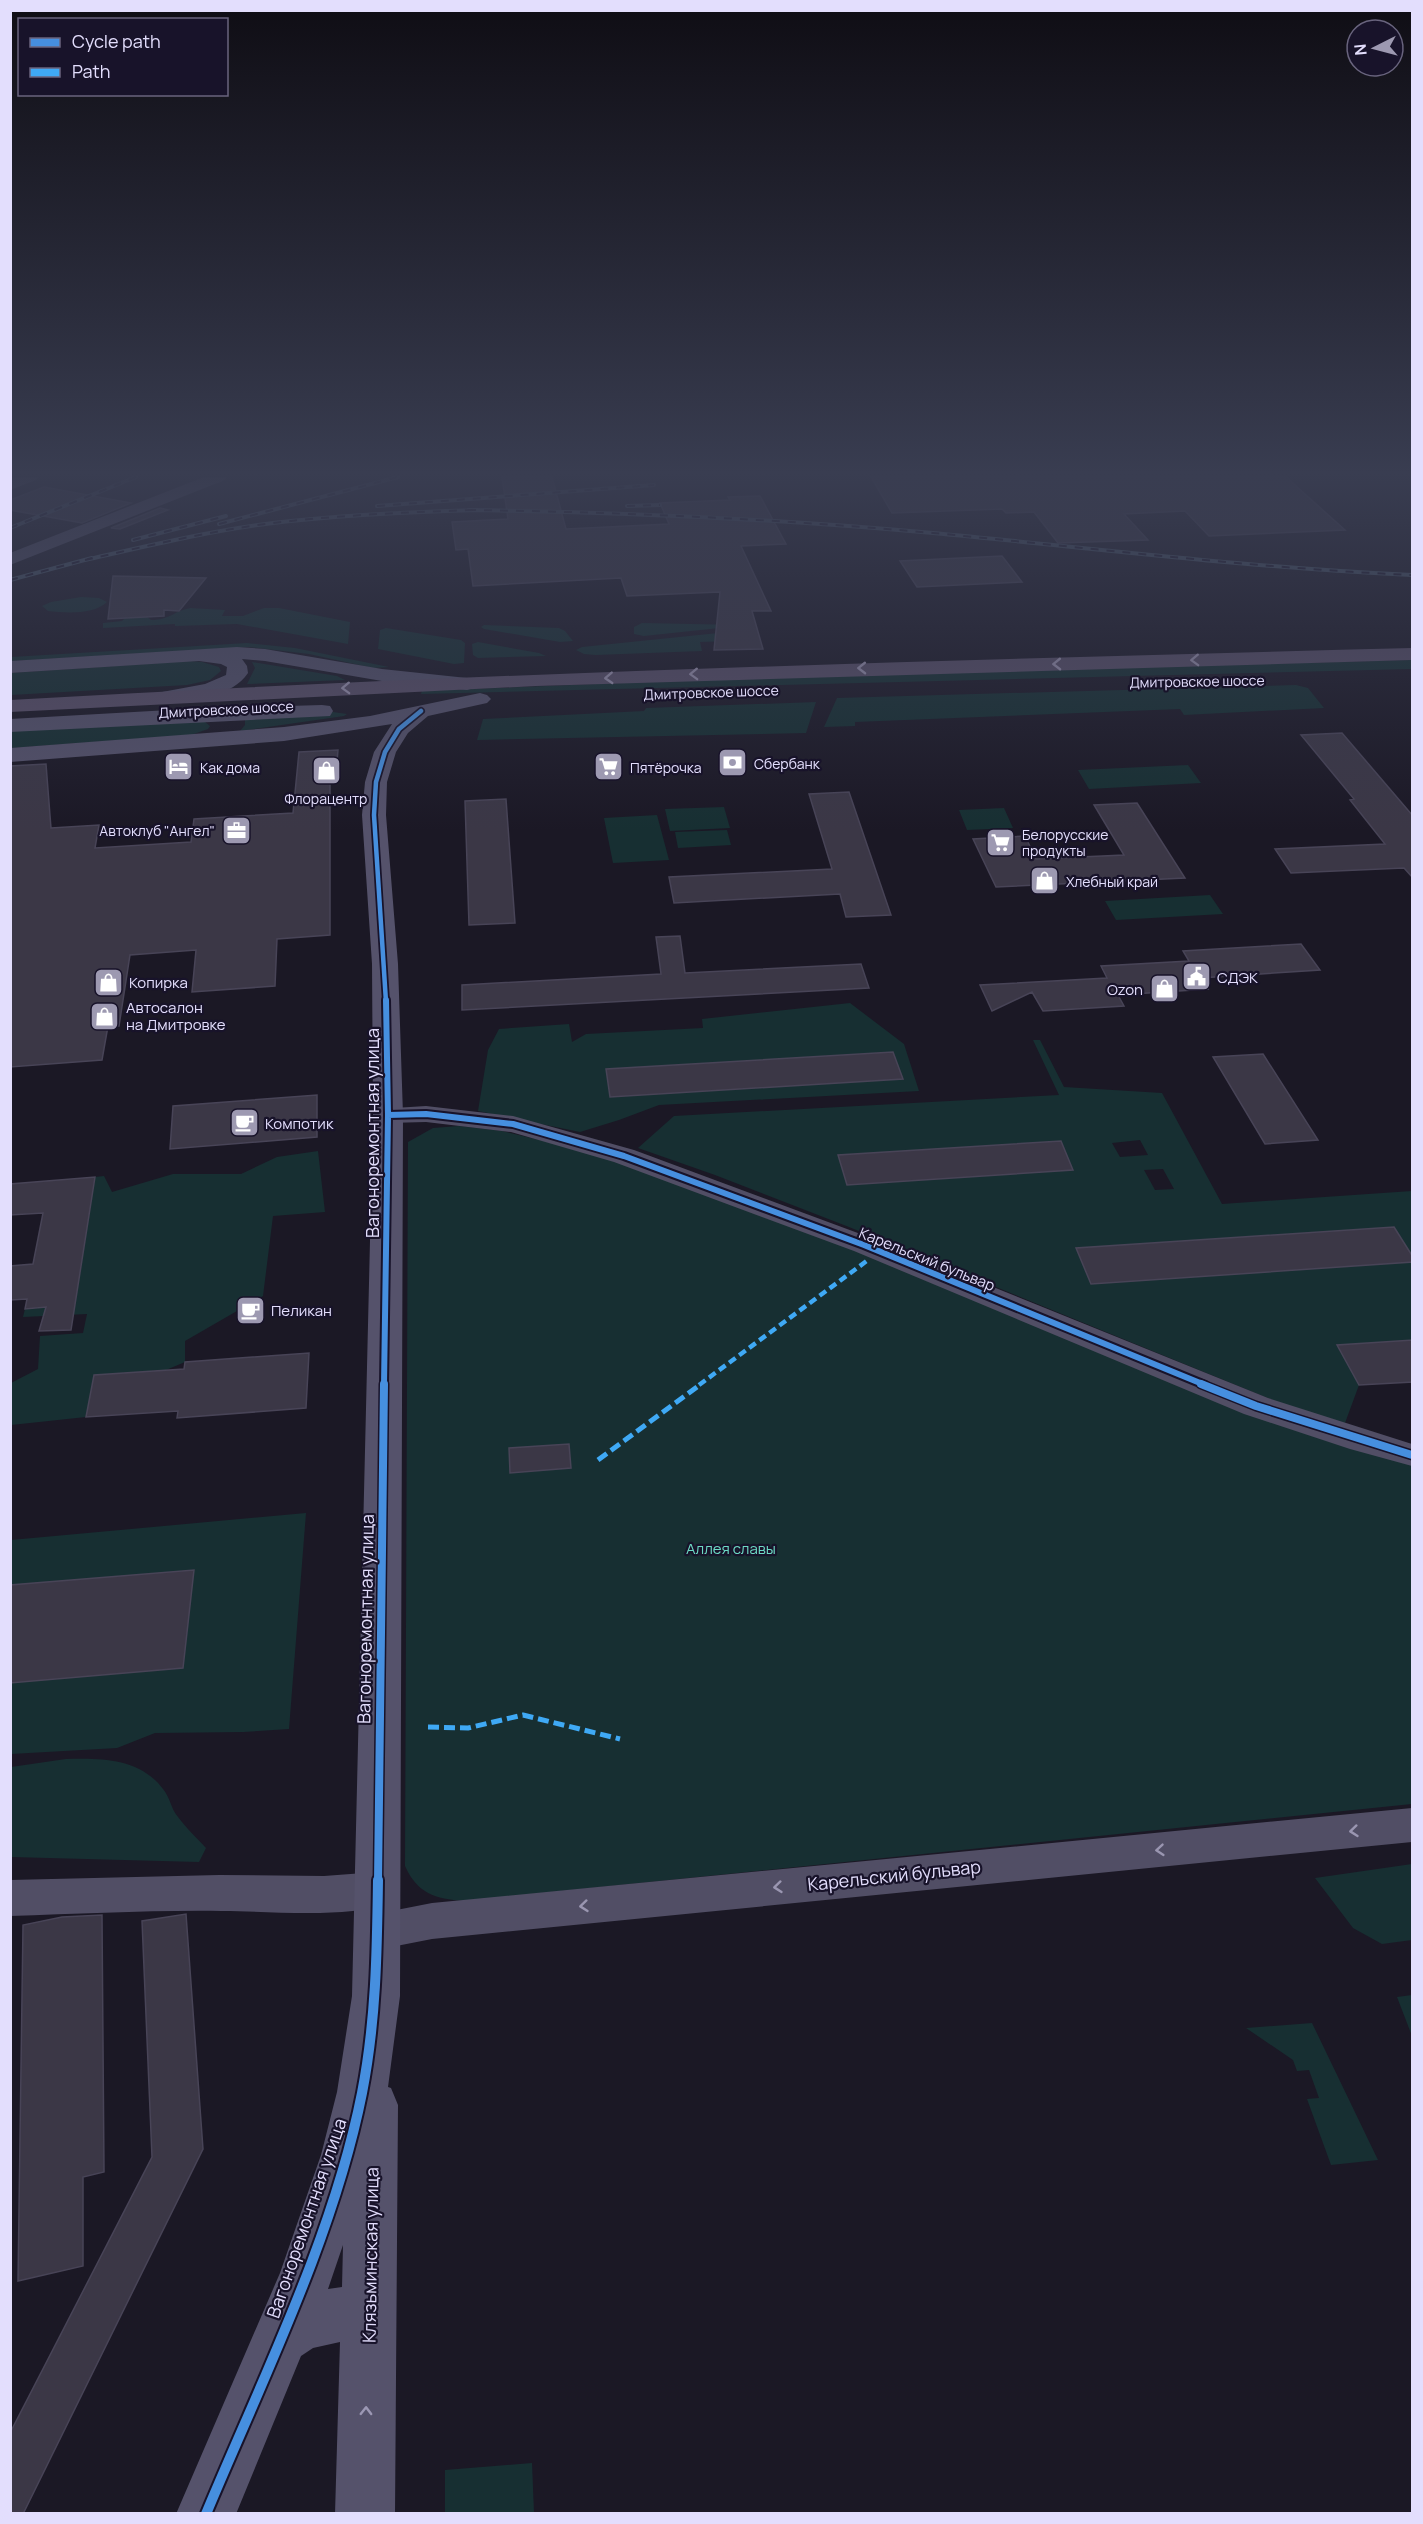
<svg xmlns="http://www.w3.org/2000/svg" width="1423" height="2524" viewBox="0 0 1423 2524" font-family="Manrope,sans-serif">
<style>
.green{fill:#172f32;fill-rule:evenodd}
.building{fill:#3b3746;stroke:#484457;stroke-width:1.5}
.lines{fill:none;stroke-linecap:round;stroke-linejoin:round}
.street{fill:#514e65;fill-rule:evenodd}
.secondary{fill:#55526b;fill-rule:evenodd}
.primary{fill:#594f68;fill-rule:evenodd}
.rail-casing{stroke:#4a5a6c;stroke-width:4}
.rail{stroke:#18132a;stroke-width:2;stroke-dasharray:8;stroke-linecap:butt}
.quiet-far1{stroke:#3fa9f5;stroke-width:4.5;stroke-dasharray:8 4.5;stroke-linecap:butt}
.quiet{stroke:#3fa9f5;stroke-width:5;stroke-dasharray:11 5;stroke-linecap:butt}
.cycleway-far3-casing{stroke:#18132a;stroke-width:8}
.cycleway-far2-casing{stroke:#18132a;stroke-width:10}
.cycleway-far1-casing{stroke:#18132a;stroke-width:11}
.cycleway-casing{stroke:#18132a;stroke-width:14}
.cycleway-far3{stroke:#468fdf;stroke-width:4.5}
.cycleway-far2{stroke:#468fdf;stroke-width:6}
.cycleway-far1{stroke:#468fdf;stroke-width:8}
.cycleway{stroke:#468fdf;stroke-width:10}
.oneway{stroke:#9e96b2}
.oneway2{stroke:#9a96b1}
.oneway3{stroke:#9c98b4}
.labels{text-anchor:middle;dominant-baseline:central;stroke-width:4.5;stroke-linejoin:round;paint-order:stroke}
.far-street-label{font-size:14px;fill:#e3defd;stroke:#18132a}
.far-poi-label{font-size:14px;fill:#e3defd;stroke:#18132a;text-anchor:start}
.poi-label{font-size:15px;fill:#e3defd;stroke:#18132a;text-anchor:start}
.street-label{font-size:15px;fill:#e3defd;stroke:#18132a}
.park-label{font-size:15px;fill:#6ddac5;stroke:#18132a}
.near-street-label{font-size:18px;fill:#e3defd;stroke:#18132a}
</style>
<rect width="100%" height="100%" fill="#1b1825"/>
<path class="green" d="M81,597L99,598L107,602C94,615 65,613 48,611L42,606L51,602Z
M190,608L225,610L222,616H243L264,608H279L350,622L348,644L237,624L175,626V624L103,628V623L122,621L129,614L145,615L151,620C170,620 174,611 190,608Z
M642,623L742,625H748L644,636L634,634V627Z
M484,625L559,628L565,631L573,641L560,642L484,629L481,627Z
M386,628L461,640L465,643L464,663L454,664L378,649L380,630Z
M728,632L758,640L700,642L702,651L596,655L584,654L576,650L582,647Z
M478,642L539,653L546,656L478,658L473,655L472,644Z
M247,643L295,648L389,667L373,668L309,654L249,647L11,661V657Z
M1412,660V669L421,694L422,691L828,675Z
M189,661L202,662L219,667L221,671L210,680L187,685L11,695V673Z
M252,662L337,676L345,680L247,684L255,668Z
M1296,685L1308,688L1324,708L1184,715L1180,709L855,722V726L824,727L837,698Z
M816,702L806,733L477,740L483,719L644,711L646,708Z
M333,712L347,714L344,716L240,731L245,725V720L240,716Z
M204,721L210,726L208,729L191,735L11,748V731Z
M1188,765L1201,783L1089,789L1078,770Z
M724,807L730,828L670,831L665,809Z
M1004,808L1013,828L967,830L959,810Z
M657,815L669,860L613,863L604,818Z
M727,830L731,845L678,848L675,832Z
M1210,895L1223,914L1116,920L1105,901Z
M850,1003L904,1044L919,1091L659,1105L619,1120L580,1132L478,1111L488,1050L499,1029L569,1024L572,1042L586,1034L703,1028L702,1019ZM893,1052L902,1079L610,1097L606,1069Z
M1033,1040H1040L1064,1087L1162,1093L1222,1204L1412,1191V1257L1394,1227L1077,1248L1412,1262V1340L1337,1345L1359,1385L1345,1423L1285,1405L849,1227L715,1175L638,1148L674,1116L1059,1095ZM1140,1140L1148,1155L1120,1157L1112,1143ZM1060,1141L1073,1170L847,1185ZM1163,1169L1174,1189L1155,1190L1144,1170Z
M459,1126L502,1131L620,1159L866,1252L1366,1452L1412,1464V1804L464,1901C435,1899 417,1893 405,1866L408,1142L433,1128Z
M318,1151L325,1212L273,1216L263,1296L185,1341V1362L166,1370L94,1375L86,1417L11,1425V1383L38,1369L40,1336L83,1333L87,1314L23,1317L25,1309L75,1305L95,1177L104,1176L112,1192L173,1174H241L277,1157Z
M306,1513L289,1729L243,1732L155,1733L117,1748L11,1754V1540Z
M66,1759C101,1758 140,1758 163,1789C170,1797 171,1809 178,1817C186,1828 197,1838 206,1848L199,1862L11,1857V1767Z
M1412,1864V1940L1382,1944L1353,1928L1315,1878Z
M1412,1995V2036L1397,1997Z
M1312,2023L1378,2160L1331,2165L1307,2099L1319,2098L1309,2070L1297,2071L1293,2060L1246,2028Z
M532,2463L534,2513H445V2470Z"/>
<path class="building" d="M502,477H552L566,529L669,524L660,503L730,500L728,497L760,496L786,544L741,546L771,611H752L763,649L714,650L720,592L627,596L621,578L473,586L468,549L456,550L452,522L508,519Z
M871,477H1286L1345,530L1209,536L1185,511L1124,514L1148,540L1058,543L1034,512L1006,513L1002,509L892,513Z
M44,487L131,503L82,523L10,510V500Z
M160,508L168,510L120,529L111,528Z
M1002,556L1022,582L917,587L900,561Z
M113,576L206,578L179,611L164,610V616L108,619Z
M1342,733L1413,816V878L1404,868L1291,873L1275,849L1385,844L1350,800L1354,799L1301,735Z
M338,750L336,774L330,775V935L277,939L275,986L192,992L196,950L130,955L119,1026H108L102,1060L10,1067V766L46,764L51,828L99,825L95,848L191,842L194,819L293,813L299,752Z
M849,792L891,915L846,917L840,894L674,903L669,877L832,869L809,794Z
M506,799L515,923L469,925L465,801Z
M1137,803L1185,878L996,887L973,839L1025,836L1036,859L1124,855L1094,805Z
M680,936L685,973L861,964L869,988L462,1010V985L661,974L656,937Z
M1301,944L1320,970L1200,978L1208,989L1118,995L1124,1006L1043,1011L1032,992L992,1011L980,985L1107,978L1101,966L1189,961L1183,951Z
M893,1052L903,1079L610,1097L606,1069Z
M1263,1054L1318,1140L1265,1144L1213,1057Z
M317,1095V1137L170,1149L173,1106Z
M1061,1141L1073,1170L847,1185L838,1155Z
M95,1177L71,1330L39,1331L46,1307L25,1309L27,1299L10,1300V1266L33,1264L43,1213L10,1215V1184Z
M1394,1227L1413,1257V1262L1091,1284L1076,1248Z
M1413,1340V1382L1359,1385L1337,1345Z
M309,1353L306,1408L177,1418L178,1411L86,1417L94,1375L184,1369L185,1362Z
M569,1444L571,1468L510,1473L509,1448Z
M194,1570L183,1668L10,1683V1585Z
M186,1914L203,2149L23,2514H10V2433L152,2157L142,1921Z
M102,1915L104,2172L83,2177V2266L18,2281L23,1925L62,1917Z"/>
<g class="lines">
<path class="street" d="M426,1106L513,1116L634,1150L874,1239L1268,1398L1412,1444V1466L1350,1449L1244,1414L854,1251L614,1162L511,1132L426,1122L388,1123L378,1121L374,1115L378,1109Z
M1412,1808V1842L432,1939L376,1950L361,1945L355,1932L361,1919L376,1914L432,1903Z
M377,1872L392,1877L398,1890L392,1903C345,1919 273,1911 222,1911C152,1910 81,1914 10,1916V1880L219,1875L324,1876Z"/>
<path class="secondary" d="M15,477H38L36,480L10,490V479Z
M204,477H227L225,480L10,565V553Z
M237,647L265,649L382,669L467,678L474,680L477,684L474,688L467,690L382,681L265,661L242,659L247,666L248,673C232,697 196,699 169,702L162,700L158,696L162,692L205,684L226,675L227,667L221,664L199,661L10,673V661Z
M480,693L487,695L491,699L487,703L428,716L408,733L396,752L387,782L386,815L398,964L403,1115L400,1996L388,2087L391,2088L398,2105L395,2514H335L340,2342L313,2348L301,2356L236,2514H176L280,2273L321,2155L337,2092L352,1996L373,1115L372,964L362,815L365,782L374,752L392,724L284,741L10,762V748L284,727L370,716ZM343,2245L342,2287L328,2289Z
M322,705L330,706L333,711L330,716L10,732V719L187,709Z"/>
<path class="primary" d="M1412,648V660L536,686L10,712V700C477,673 945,660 1412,648Z"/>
<defs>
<path id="rail" d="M377,506L654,485
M627,506L660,505
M468,510C623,512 779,519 933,533C1093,548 1252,568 1412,575
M219,524L398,477
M10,528L136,477
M133,540L226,516
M85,560C147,546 209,531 273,523C340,515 409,512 477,510
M10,580L92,558"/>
</defs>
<use href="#rail" class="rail-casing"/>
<use href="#rail" class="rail"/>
<path class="quiet-far1" d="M699,1385L868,1260"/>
<path class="quiet" d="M598,1460L701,1384
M428,1727L468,1728L523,1715L620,1739"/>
<defs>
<path id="cycleway-far3" d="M386,1002L374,815L376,782L385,752L399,729L421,711"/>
<path id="cycleway-far2" d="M388,1115L426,1114L513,1124L624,1156L864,1245L1205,1385
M384,1385L388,1115L386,1000"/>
<path id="cycleway-far1" d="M1201,1384L1256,1406L1412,1455
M378,1882L384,1384"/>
<path id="cycleway" d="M206,2514C262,2380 334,2235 362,2093C376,2021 377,1953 378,1880"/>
</defs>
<use href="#cycleway-far3" class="cycleway-far3-casing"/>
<use href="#cycleway-far2" class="cycleway-far2-casing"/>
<use href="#cycleway-far1" class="cycleway-far1-casing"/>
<use href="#cycleway" class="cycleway-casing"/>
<use href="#cycleway-far3" class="cycleway-far3"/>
<use href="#cycleway-far2" class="cycleway-far2"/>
<use href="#cycleway-far1" class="cycleway-far1"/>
<use href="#cycleway" class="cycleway"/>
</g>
<defs><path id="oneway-chevron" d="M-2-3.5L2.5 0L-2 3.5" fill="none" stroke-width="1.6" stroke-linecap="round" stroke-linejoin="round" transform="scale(1.5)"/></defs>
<g class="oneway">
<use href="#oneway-chevron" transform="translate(1195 660) rotate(178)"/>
<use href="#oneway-chevron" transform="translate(1057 664) rotate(179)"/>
<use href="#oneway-chevron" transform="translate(862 668) rotate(179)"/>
<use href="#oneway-chevron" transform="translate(694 674) rotate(178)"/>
<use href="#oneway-chevron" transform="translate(609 678) rotate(177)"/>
<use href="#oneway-chevron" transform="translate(346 688) rotate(178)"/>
</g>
<g class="oneway2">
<use href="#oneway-chevron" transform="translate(1354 1831) rotate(174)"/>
<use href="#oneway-chevron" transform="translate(1160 1850) rotate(175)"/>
<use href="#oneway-chevron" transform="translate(778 1887) rotate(174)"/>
<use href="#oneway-chevron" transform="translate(584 1906) rotate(174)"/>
</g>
<use class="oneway3" href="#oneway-chevron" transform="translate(366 2411) rotate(-89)"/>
<linearGradient id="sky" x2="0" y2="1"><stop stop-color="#0f0d14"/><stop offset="0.57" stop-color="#393d51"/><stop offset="1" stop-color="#393d51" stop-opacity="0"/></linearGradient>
<rect width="1423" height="830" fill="url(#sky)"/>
<defs>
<symbol id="bank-square" viewBox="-11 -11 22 22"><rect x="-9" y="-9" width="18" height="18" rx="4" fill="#9d99b1" stroke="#18132a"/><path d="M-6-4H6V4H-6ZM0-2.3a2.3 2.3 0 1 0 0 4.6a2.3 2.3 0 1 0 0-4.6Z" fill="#fff"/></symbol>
<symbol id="hotel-square" viewBox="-11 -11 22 22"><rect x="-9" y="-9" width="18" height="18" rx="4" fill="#9d99b1" stroke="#18132a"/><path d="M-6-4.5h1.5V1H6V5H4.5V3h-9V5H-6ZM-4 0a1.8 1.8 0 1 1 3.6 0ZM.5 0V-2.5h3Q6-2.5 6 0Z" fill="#fff"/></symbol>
<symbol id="supermarket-square" viewBox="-11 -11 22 22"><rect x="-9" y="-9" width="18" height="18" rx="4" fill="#9d99b1" stroke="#18132a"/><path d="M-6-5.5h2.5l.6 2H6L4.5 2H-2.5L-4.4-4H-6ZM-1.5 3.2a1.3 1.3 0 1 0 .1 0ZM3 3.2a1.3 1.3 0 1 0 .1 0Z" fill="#fff"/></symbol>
<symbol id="shop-square" viewBox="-11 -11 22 22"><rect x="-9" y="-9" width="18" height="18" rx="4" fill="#9d99b1" stroke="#18132a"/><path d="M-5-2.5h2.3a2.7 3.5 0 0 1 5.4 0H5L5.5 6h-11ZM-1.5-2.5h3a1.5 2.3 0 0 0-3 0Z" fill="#fff"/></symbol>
<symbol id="office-square" viewBox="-11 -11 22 22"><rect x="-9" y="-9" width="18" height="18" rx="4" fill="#9d99b1" stroke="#18132a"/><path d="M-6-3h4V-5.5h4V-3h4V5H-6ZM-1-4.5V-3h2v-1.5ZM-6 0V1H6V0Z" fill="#fff"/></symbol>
<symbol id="civic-square" viewBox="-11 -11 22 22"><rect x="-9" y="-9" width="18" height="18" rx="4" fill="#9d99b1" stroke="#18132a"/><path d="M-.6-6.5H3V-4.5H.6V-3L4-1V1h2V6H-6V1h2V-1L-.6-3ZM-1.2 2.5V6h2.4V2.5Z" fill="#fff"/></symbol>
<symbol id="cafe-square" viewBox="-11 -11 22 22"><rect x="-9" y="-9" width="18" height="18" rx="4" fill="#9d99b1" stroke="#18132a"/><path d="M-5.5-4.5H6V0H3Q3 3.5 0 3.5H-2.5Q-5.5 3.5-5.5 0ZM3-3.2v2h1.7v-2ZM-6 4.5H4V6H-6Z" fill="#fff"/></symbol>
</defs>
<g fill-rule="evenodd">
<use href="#bank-square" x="716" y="746" width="33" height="33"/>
<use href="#hotel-square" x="162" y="750" width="33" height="33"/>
<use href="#supermarket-square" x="592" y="750" width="33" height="33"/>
<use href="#shop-square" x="310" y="754" width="33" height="33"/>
<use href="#office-square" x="220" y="814" width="33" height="33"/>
<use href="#supermarket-square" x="984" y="826" width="33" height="33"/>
<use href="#shop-square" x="1028" y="864" width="33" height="33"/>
<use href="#civic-square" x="1180" y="960" width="33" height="33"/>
<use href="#shop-square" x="92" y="966" width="33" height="33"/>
<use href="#shop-square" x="1148" y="972" width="33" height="33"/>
<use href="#shop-square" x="88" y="1000" width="33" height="33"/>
<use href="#cafe-square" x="228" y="1106" width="33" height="33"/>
<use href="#cafe-square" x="234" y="1294" width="33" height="33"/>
</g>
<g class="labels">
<g class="far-street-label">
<text transform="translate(1197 681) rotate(-1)">Дмитровское шоссе</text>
<text transform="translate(711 692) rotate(-2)">Дмитровское шоссе</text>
<text transform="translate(226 709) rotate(-3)">Дмитровское шоссе</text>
</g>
<g class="far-poi-label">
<text x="754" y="763">Сбербанк</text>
<text x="200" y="767">Как дома</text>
<text x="630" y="767">Пятёрочка</text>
<text x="326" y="798" text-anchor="middle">Флорацентр</text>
<text x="215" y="830" text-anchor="end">Автоклуб "Ангел"</text>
<text x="1022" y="834">Белорусские<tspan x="1022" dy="16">продукты</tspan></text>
<text x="1066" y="881">Хлебный край</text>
</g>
<g class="poi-label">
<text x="1217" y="977">СДЭК</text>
<text x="129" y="982">Копирка</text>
<text x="1143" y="989" text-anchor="end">Ozon</text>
<text x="126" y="1007">Автосалон<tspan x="126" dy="17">на Дмитровке</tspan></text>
<text x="265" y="1123">Компотик</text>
<text x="271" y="1310">Пеликан</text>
</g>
<g class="street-label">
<text transform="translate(927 1259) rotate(22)">Карельский бульвар</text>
</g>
<g class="park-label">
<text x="731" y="1548">Аллея славы</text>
</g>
<g class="near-street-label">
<text transform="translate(372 1133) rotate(-90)">Вагоноремонтная улица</text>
<text transform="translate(365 1619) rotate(-89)">Вагоноремонтная улица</text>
<text transform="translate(894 1875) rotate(-6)">Карельский бульвар</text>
<text transform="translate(306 2218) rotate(-71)">Вагоноремонтная улица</text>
<text transform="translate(370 2255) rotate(-89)">Клязьминская улица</text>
</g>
</g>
<rect width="1423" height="2524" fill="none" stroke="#e3defd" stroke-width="24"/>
<rect x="18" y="18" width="210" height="78" fill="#18132a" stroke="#69647e" stroke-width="1.5"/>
<rect x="30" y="38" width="30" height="9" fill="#468fdf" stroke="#69647e" stroke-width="1.5"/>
<text x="72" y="48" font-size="18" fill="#e3defd">Cycle path</text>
<rect x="30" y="68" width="30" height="9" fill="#3fa9f5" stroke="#69647e" stroke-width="1.5"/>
<text x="72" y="78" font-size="18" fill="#e3defd">Path</text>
<g transform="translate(1375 48) rotate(264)"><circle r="28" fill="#18132a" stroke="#69647e" stroke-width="1.5"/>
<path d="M0-4.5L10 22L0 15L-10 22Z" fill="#9d99b1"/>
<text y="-9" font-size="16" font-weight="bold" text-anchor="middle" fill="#e3defd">N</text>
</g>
</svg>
